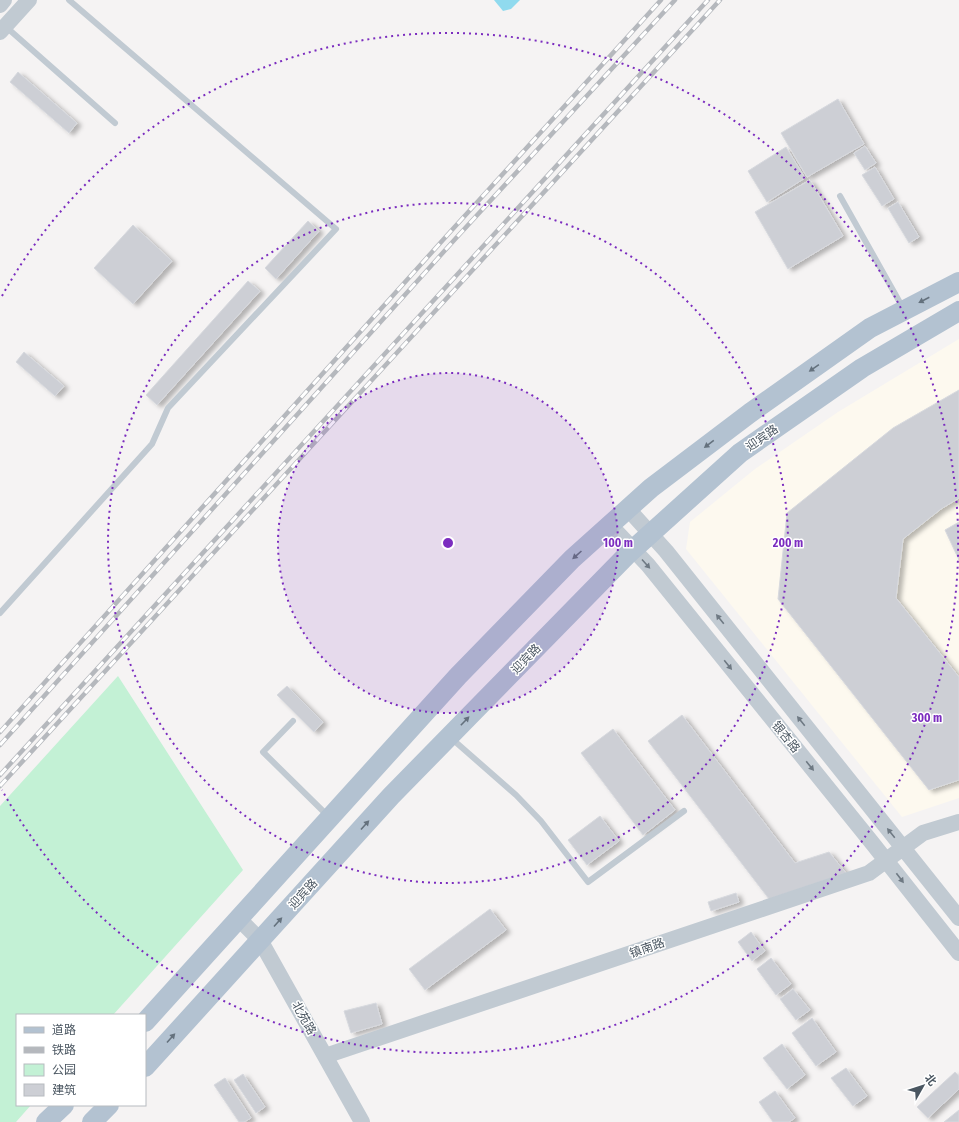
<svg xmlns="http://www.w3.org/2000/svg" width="959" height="1122" viewBox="0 0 959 1122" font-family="'Fira Sans Condensed','Noto Sans SC',sans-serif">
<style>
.commercial{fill:#fdf9ef}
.green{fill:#c3f1d5}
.water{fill:#90daee}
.building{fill:#cdcfd5;stroke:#d7d9de;filter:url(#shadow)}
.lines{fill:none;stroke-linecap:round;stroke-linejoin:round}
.service{stroke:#c1cad2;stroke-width:6}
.tertiary{stroke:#c1cad2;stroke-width:16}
.primary{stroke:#b3c2d1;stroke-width:20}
.rail-casing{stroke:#b5b8bd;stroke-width:4.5}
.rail{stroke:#fff;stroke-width:3;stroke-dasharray:9;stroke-linecap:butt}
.oneway{fill:#64717d}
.oneway2{fill:#6e7983}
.ring{fill:none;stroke:#7b2cbf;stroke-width:2;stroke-dasharray:2 4}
.labels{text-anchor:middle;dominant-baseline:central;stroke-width:3;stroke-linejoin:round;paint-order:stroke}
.street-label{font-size:12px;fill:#4a5661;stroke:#fff}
.centre{fill:#7b2cbf;stroke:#fff;stroke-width:2}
.ring-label{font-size:12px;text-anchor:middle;font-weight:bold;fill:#7b2cbf;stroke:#fff;stroke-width:3;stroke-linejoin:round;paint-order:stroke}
</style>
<defs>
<filter id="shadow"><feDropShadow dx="4.5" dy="2.5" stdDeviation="2" flood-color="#0004"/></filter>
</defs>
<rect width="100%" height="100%" fill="#f5f3f3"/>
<path class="commercial" d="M959,339V798L902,817L686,549L690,522L755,469L838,412Z"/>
<path class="green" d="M118,676L243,870L113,1015H17V1105H31L16,1122H0V806Z"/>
<path class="water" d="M494,0H520L511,9L503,11Z"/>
<path class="building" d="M18,72L77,123L69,133L10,82Z
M838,99L864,144L807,177L781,133Z
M865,146L876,163L865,170L854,153Z
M786,147L805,178L767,202L748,171Z
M875,167L894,199L882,206L862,175Z
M810,180L843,236L788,269L755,212Z
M898,202L919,237L909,243L888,208Z
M308,221L319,231L276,279L265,268Z
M133,225L172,261L133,304L94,268Z
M248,281L260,291L157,405L146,395Z
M24,352L64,386L55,396L16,362Z
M959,390V498L941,509L903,539L896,598L959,677V780L929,790L778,599L787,513L893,428Z
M959,522V560L945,530Z
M287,686L323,722L314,732L277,695Z
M682,715L795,863L829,852L846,873L769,899L648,741Z
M613,729L675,810L643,835L581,753Z
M600,816L619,841L587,865L568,840Z
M736,893L739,902L711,911L708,902Z
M490,909L506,930L425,990L409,969Z
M751,932L765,951L752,961L738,942Z
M771,958L791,984L776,995L757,969Z
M793,989L810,1010L796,1020L780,999Z
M376,1003L382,1024L351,1033L344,1011Z
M812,1018L836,1052L816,1066L792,1033Z
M782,1044L805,1075L787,1089L763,1058Z
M846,1068L867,1096L853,1106L831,1078Z
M955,1072L959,1076V1089L928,1118L917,1107Z
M243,1074L265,1107L256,1113L234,1080Z
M225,1078L251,1118L244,1122H239L214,1085Z
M775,1091L795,1118L789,1122H773L759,1102Z
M959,1110V1122H944Z"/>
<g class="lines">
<path class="service" d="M5,26L115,123
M840,196L903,308
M0,613L152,444L168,408L336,229L69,0
M293,721L263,752L327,815
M451,738L516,795L541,821L588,882L684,811"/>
<path class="tertiary" d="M0,5L4,0
M0,32L29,0
M628,509L666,551L959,918
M610,525L648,565L873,844L959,953
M239,919L260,940L362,1122
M325,1056L869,873L923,833L959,822"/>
<path class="primary" d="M145,1022L458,676L572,559L651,488L750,413L870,328L959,282
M145,1067L391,796L628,554L740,453L862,368L959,311
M46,1122L64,1105
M92,1122L109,1105"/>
<defs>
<path id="rail" d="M0,732L451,231L661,0
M0,745L457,237L675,0
M0,775L708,0
M0,786L720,0"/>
</defs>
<use href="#rail" class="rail-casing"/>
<use href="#rail" class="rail"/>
</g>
<defs><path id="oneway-solid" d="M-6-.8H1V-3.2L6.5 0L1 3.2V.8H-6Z"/></defs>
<g class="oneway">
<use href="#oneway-solid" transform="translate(924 300) rotate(153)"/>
<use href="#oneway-solid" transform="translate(814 368) rotate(145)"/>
<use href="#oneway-solid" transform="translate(709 444) rotate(143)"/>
<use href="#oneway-solid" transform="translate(577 555) rotate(138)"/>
<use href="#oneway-solid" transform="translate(465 721) rotate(-46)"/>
<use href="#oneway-solid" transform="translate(365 825) rotate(-48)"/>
<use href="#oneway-solid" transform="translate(278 922) rotate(-48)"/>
<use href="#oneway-solid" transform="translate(171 1038) rotate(-48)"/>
</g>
<g class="oneway2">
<use href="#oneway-solid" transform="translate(646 564) rotate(48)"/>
<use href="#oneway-solid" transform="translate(720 619) rotate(-129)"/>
<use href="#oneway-solid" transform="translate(728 665) rotate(51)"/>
<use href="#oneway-solid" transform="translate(801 721) rotate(-129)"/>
<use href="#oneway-solid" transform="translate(810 766) rotate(51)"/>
<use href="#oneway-solid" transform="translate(891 833) rotate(-129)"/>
<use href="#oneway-solid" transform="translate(900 878) rotate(53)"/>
</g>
<circle cx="448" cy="543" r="170" fill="#7b2cbf" fill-opacity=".12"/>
<g class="ring">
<circle cx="448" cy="543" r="170"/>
<circle cx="448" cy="543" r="340"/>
<path d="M2 296A510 510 0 1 1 2 790"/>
</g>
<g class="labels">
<g class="street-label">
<text transform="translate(762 438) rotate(-35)">迎宾路</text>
<text transform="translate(526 659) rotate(-46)">迎宾路</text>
<text transform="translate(786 737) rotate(51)">银杏路</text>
<text transform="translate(303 894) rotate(-48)">迎宾路</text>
<text transform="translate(647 948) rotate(-19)">镇南路</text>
<text transform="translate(304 1018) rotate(61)">北苑路</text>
</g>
</g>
<circle cx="448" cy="543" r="6" class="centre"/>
<g class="ring-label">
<text x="618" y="547">100 m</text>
<text x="788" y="547">200 m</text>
<text x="927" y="722">300 m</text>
</g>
<rect x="16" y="1014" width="130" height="92" fill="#ffffff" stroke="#b7bbc0"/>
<rect x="24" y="1027" width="20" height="6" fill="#b3c2d1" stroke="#b7bbc0"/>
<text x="52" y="1034" font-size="12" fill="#4a5661">道路</text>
<rect x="24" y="1047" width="20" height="6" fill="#b5b8bd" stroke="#b7bbc0"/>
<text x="52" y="1054" font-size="12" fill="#4a5661">铁路</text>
<rect x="24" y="1064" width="20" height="12" fill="#c3f1d5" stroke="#b7bbc0"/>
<text x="52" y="1074" font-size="12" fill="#4a5661">公园</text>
<rect x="24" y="1084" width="20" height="12" fill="#cdcfd5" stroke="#b7bbc0"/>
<text x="52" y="1094" font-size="12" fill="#4a5661">建筑</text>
<g transform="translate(923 1086) rotate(51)" stroke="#ffffff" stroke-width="3" paint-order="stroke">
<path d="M0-3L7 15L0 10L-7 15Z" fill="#4a5661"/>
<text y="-6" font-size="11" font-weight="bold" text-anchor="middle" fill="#4a5661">北</text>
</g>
</svg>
